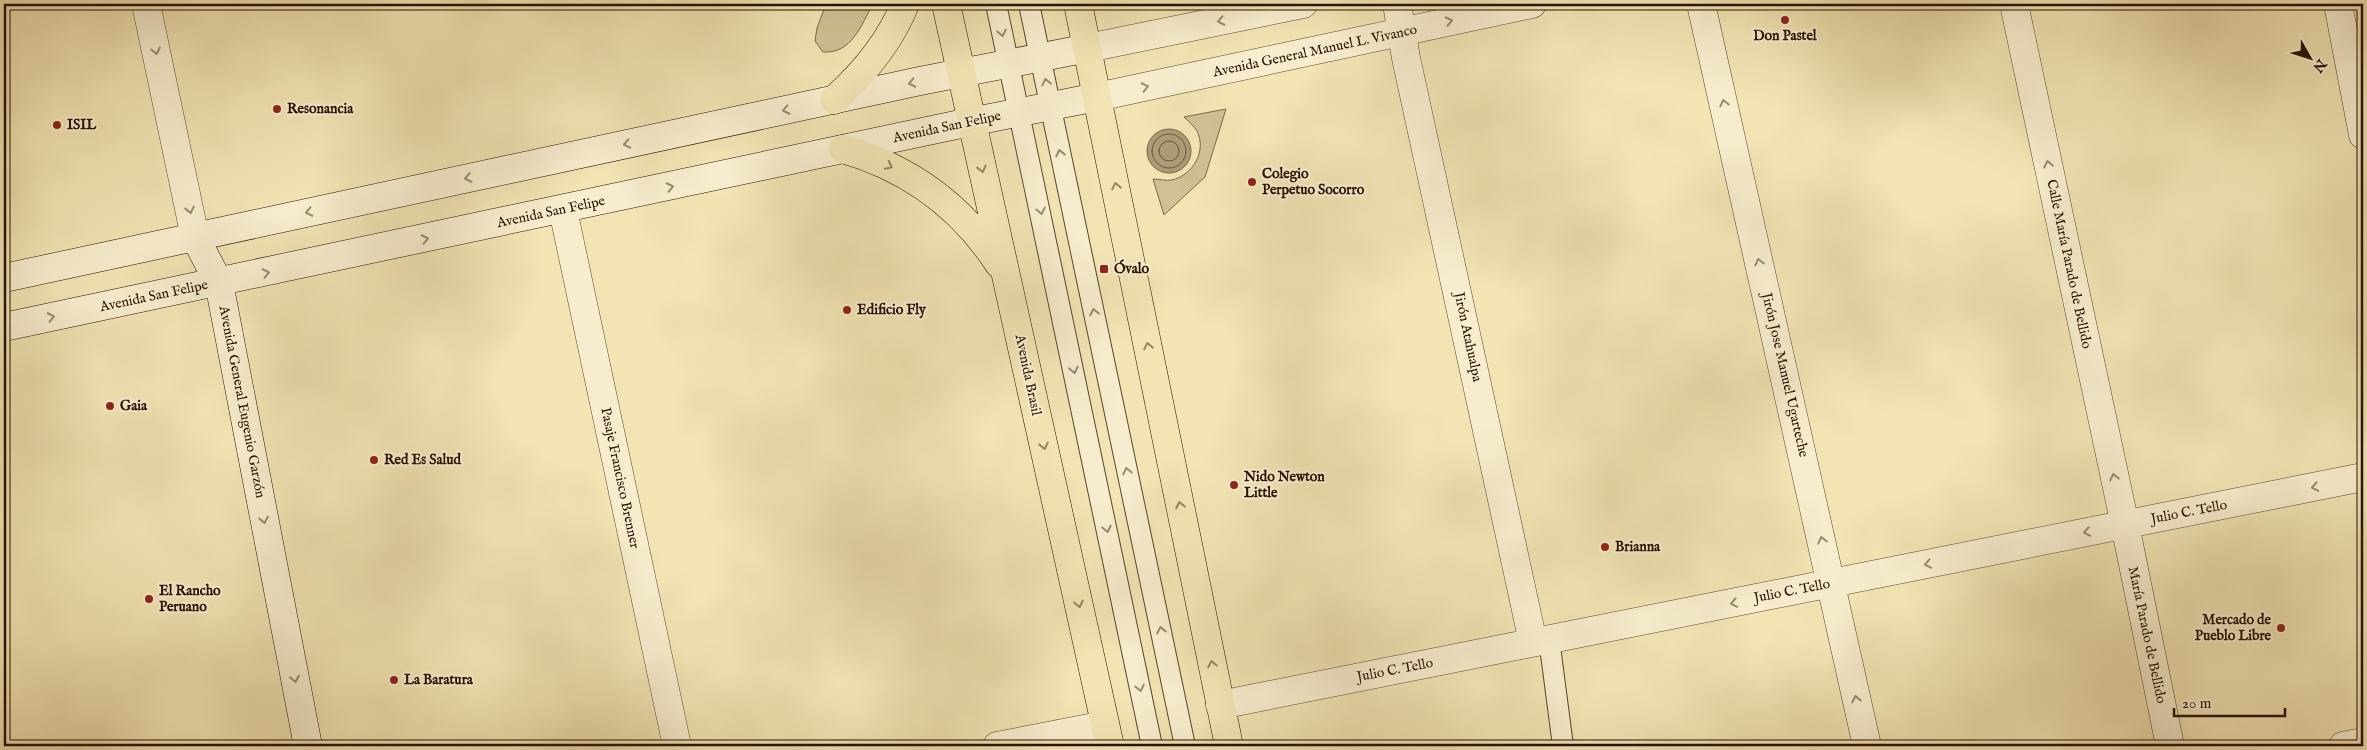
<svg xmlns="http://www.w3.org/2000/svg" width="2367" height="750" viewBox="0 0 2367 750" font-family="'IM FELL English',serif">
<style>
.green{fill:#cfc095;stroke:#7a684a}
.water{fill:#ac9c76;stroke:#766447}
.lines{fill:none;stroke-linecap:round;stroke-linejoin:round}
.shore{stroke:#68563b;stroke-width:1}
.service-casing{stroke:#58462d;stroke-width:22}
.pedestrian-casing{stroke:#58462d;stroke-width:29}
.minor-casing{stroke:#58462d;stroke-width:29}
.tertiary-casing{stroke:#58462d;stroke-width:29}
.secondary-casing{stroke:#251100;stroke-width:29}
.primary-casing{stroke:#251100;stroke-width:29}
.service{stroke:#f7edce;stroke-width:20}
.pedestrian{stroke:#f7edce;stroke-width:28}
.minor{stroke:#f7edce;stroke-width:28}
.tertiary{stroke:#f7edce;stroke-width:28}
.secondary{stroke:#f7edce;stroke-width:28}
.primary{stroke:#f2e4b3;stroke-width:28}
.oneway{stroke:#988a71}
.oneway2{stroke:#968562}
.poi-dot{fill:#8f2418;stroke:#f7edce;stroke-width:2}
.labels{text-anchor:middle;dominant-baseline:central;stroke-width:4.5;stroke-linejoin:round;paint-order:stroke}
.poi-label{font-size:14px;font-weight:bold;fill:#251100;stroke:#f7edce;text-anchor:start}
.street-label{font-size:14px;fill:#251100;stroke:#f7edce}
</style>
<rect width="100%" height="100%" fill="#f2e4b3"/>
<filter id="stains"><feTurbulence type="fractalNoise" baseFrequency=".004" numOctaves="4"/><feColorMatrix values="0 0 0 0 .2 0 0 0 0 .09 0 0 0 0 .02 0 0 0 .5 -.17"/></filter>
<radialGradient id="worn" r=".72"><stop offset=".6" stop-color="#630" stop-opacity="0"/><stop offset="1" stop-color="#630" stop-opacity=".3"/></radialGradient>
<path class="green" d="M826,4H873C861,25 852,54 823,52L815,41L817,28Z
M1226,109L1205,177L1164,215L1153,179C1159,179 1166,181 1172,180C1193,175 1207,151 1197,131C1194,126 1188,121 1184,117Z"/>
<path class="water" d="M1147 151a22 22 0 1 1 44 0a22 22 0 1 1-44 0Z"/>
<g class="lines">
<path class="shore" d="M1152 151a17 17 0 1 1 34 0a17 17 0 1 1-34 0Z
M1159 151a10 10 0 1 1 20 0a10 10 0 1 1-20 0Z"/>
<defs>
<path id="service" d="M996,4L1152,746
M1029,4L1185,746
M1549,639L1563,746"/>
<path id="pedestrian" d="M2125,525L2170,746
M2343,746L2363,742"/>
<path id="minor" d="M146,4L195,237
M1397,4L1406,58L1533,642
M1701,4L1867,746
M2014,4L2125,525
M2338,4L2363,135
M563,210L677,746
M1220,705L2363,477
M997,746L1105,725"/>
<path id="tertiary" d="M1088,48L1303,4
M1097,97L1532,4"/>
<path id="secondary" d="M195,237L219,283L308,746
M4,278L920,81L1088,48
M4,327L970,122L1097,97"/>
<path id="primary" d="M946,4L1110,746
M1078,4L1229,746
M834,100C864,73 890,42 905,4
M843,149C909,168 962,207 999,264"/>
</defs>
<use href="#service" class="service-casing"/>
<use href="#pedestrian" class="pedestrian-casing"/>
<use href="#minor" class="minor-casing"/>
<use href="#tertiary" class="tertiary-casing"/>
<use href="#secondary" class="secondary-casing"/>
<use href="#primary" class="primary-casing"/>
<use href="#service" class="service"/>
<use href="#pedestrian" class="pedestrian"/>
<use href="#minor" class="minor"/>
<use href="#tertiary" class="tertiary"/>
<use href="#secondary" class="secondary"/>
<use href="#primary" class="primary"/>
</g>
<defs><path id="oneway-chevron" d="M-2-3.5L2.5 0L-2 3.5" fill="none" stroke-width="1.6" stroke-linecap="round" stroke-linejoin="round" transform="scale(1.25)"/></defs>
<g class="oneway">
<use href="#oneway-chevron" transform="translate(1221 21) rotate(168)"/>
<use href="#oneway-chevron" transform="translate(1449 21) rotate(-12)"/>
<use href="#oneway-chevron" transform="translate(1002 33) rotate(78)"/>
<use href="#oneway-chevron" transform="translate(156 51) rotate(78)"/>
<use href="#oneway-chevron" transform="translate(1046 82) rotate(-102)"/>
<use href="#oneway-chevron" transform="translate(912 83) rotate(168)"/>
<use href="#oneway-chevron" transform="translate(1145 87) rotate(-12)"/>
<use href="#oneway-chevron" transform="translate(1724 103) rotate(-103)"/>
<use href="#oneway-chevron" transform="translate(786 110) rotate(168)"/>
<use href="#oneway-chevron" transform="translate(627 144) rotate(168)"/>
<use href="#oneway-chevron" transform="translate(1060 153) rotate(-102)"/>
<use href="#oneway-chevron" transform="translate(2048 164) rotate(-102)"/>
<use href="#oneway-chevron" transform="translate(468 178) rotate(168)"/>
<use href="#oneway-chevron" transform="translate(670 187) rotate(-12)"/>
<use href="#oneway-chevron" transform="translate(190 210) rotate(78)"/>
<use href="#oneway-chevron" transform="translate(1041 211) rotate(78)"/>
<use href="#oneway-chevron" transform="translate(309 212) rotate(168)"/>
<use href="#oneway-chevron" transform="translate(425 239) rotate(-12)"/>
<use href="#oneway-chevron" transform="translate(1759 262) rotate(-103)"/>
<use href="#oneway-chevron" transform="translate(266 273) rotate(-12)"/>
<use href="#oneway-chevron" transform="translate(1094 312) rotate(-102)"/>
<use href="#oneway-chevron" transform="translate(51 317) rotate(-12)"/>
<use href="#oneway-chevron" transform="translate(1074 370) rotate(78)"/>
<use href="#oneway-chevron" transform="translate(1127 471) rotate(-102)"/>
<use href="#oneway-chevron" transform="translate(2114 477) rotate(-102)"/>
<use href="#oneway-chevron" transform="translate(2315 487) rotate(169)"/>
<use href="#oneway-chevron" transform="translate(264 520) rotate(79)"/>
<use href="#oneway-chevron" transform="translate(1107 529) rotate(78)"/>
<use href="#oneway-chevron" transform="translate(2087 532) rotate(169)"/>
<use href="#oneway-chevron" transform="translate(1822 540) rotate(-103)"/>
<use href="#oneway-chevron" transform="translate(1928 564) rotate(169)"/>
<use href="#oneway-chevron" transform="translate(1734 603) rotate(169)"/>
<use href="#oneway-chevron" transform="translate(1161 630) rotate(-102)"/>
<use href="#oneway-chevron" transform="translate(295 679) rotate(79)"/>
<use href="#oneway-chevron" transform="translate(1140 688) rotate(78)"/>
<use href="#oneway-chevron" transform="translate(1856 699) rotate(-102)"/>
</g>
<g class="oneway2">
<use href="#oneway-chevron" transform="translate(889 166) rotate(26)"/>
<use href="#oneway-chevron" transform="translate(982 169) rotate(76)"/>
<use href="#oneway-chevron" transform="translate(1116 186) rotate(-101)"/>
<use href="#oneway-chevron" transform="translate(1148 346) rotate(-101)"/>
<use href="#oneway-chevron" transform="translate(1044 446) rotate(78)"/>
<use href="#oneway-chevron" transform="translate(1180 505) rotate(-101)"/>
<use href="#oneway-chevron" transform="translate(1079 604) rotate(78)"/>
<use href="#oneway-chevron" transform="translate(1212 664) rotate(-101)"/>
</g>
<g class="poi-dot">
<circle cx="1785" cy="20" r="5"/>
<circle cx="277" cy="109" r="5"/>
<circle cx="57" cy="125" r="5"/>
<circle cx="1252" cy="182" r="5"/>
<rect x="1099" y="264" width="10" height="10" rx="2.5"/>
<circle cx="847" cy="310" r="5"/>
<circle cx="110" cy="406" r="5"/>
<circle cx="374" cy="460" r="5"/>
<circle cx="1234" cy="485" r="5"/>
<circle cx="1605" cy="547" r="5"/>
<circle cx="149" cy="599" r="5"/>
<circle cx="2281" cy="628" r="5"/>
<circle cx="394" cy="680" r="5"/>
</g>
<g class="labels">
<g class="poi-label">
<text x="1785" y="36" text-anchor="middle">Don Pastel</text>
<text x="287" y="109">Resonancia</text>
<text x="67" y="125">ISIL</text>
<text x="1262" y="174">Colegio<tspan x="1262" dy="16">Perpetuo Socorro</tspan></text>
<text x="1114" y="269">Óvalo</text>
<text x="857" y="310">Edificio Fly</text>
<text x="120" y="406">Gaia</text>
<text x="384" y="460">Red Es Salud</text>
<text x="1244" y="477">Nido Newton<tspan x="1244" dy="16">Little</tspan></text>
<text x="1615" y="547">Brianna</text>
<text x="159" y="591">El Rancho<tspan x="159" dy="16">Peruano</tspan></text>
<text x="2271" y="620" text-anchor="end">Mercado de<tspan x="2271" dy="16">Pueblo Libre</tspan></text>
<text x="404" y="680">La Baratura</text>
</g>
<g class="street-label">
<text transform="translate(1315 51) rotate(-12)">Avenida General Manuel L. Vivanco</text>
<text transform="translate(947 127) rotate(-12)">Avenida San Felipe</text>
<text transform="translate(551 212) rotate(-12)">Avenida San Felipe</text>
<text transform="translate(2069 264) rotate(78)">Calle María Parado de Bellido</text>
<text transform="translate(154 296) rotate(-12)">Avenida San Felipe</text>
<text transform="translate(1468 337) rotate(78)">Jirón Atahualpa</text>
<text transform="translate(1028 375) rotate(78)">Avenida Brasil</text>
<text transform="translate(1785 375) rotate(77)">Jirón Jose Manuel Ugarteche</text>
<text transform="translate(242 402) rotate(79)">Avenida General Eugenio Garzón</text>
<text transform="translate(620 478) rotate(78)">Pasaje Francisco Brenner</text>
<text transform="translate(2189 512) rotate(-11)">Julio C. Tello</text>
<text transform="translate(1792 591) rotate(-11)">Julio C. Tello</text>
<text transform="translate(2147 635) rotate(78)">María Parado de Bellido</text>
<text transform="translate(1395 670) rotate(-11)">Julio C. Tello</text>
</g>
</g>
<rect width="2367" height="750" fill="none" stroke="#f2e4b3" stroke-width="20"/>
<rect x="5" y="5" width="2357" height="740" fill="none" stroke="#251100" stroke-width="2.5"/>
<rect x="10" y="10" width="2347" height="730" fill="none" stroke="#251100"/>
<g transform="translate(2310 58) rotate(129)" stroke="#f7edce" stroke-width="4" paint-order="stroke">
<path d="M0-4L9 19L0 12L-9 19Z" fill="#251100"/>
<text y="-8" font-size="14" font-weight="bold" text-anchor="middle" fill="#251100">N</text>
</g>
<path d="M2174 708v8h111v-8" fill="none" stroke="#251100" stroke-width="2.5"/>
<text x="2182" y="708" font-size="15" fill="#251100" stroke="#f7edce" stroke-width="4" paint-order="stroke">20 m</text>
<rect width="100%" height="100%" filter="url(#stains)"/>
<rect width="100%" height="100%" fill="url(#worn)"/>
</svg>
